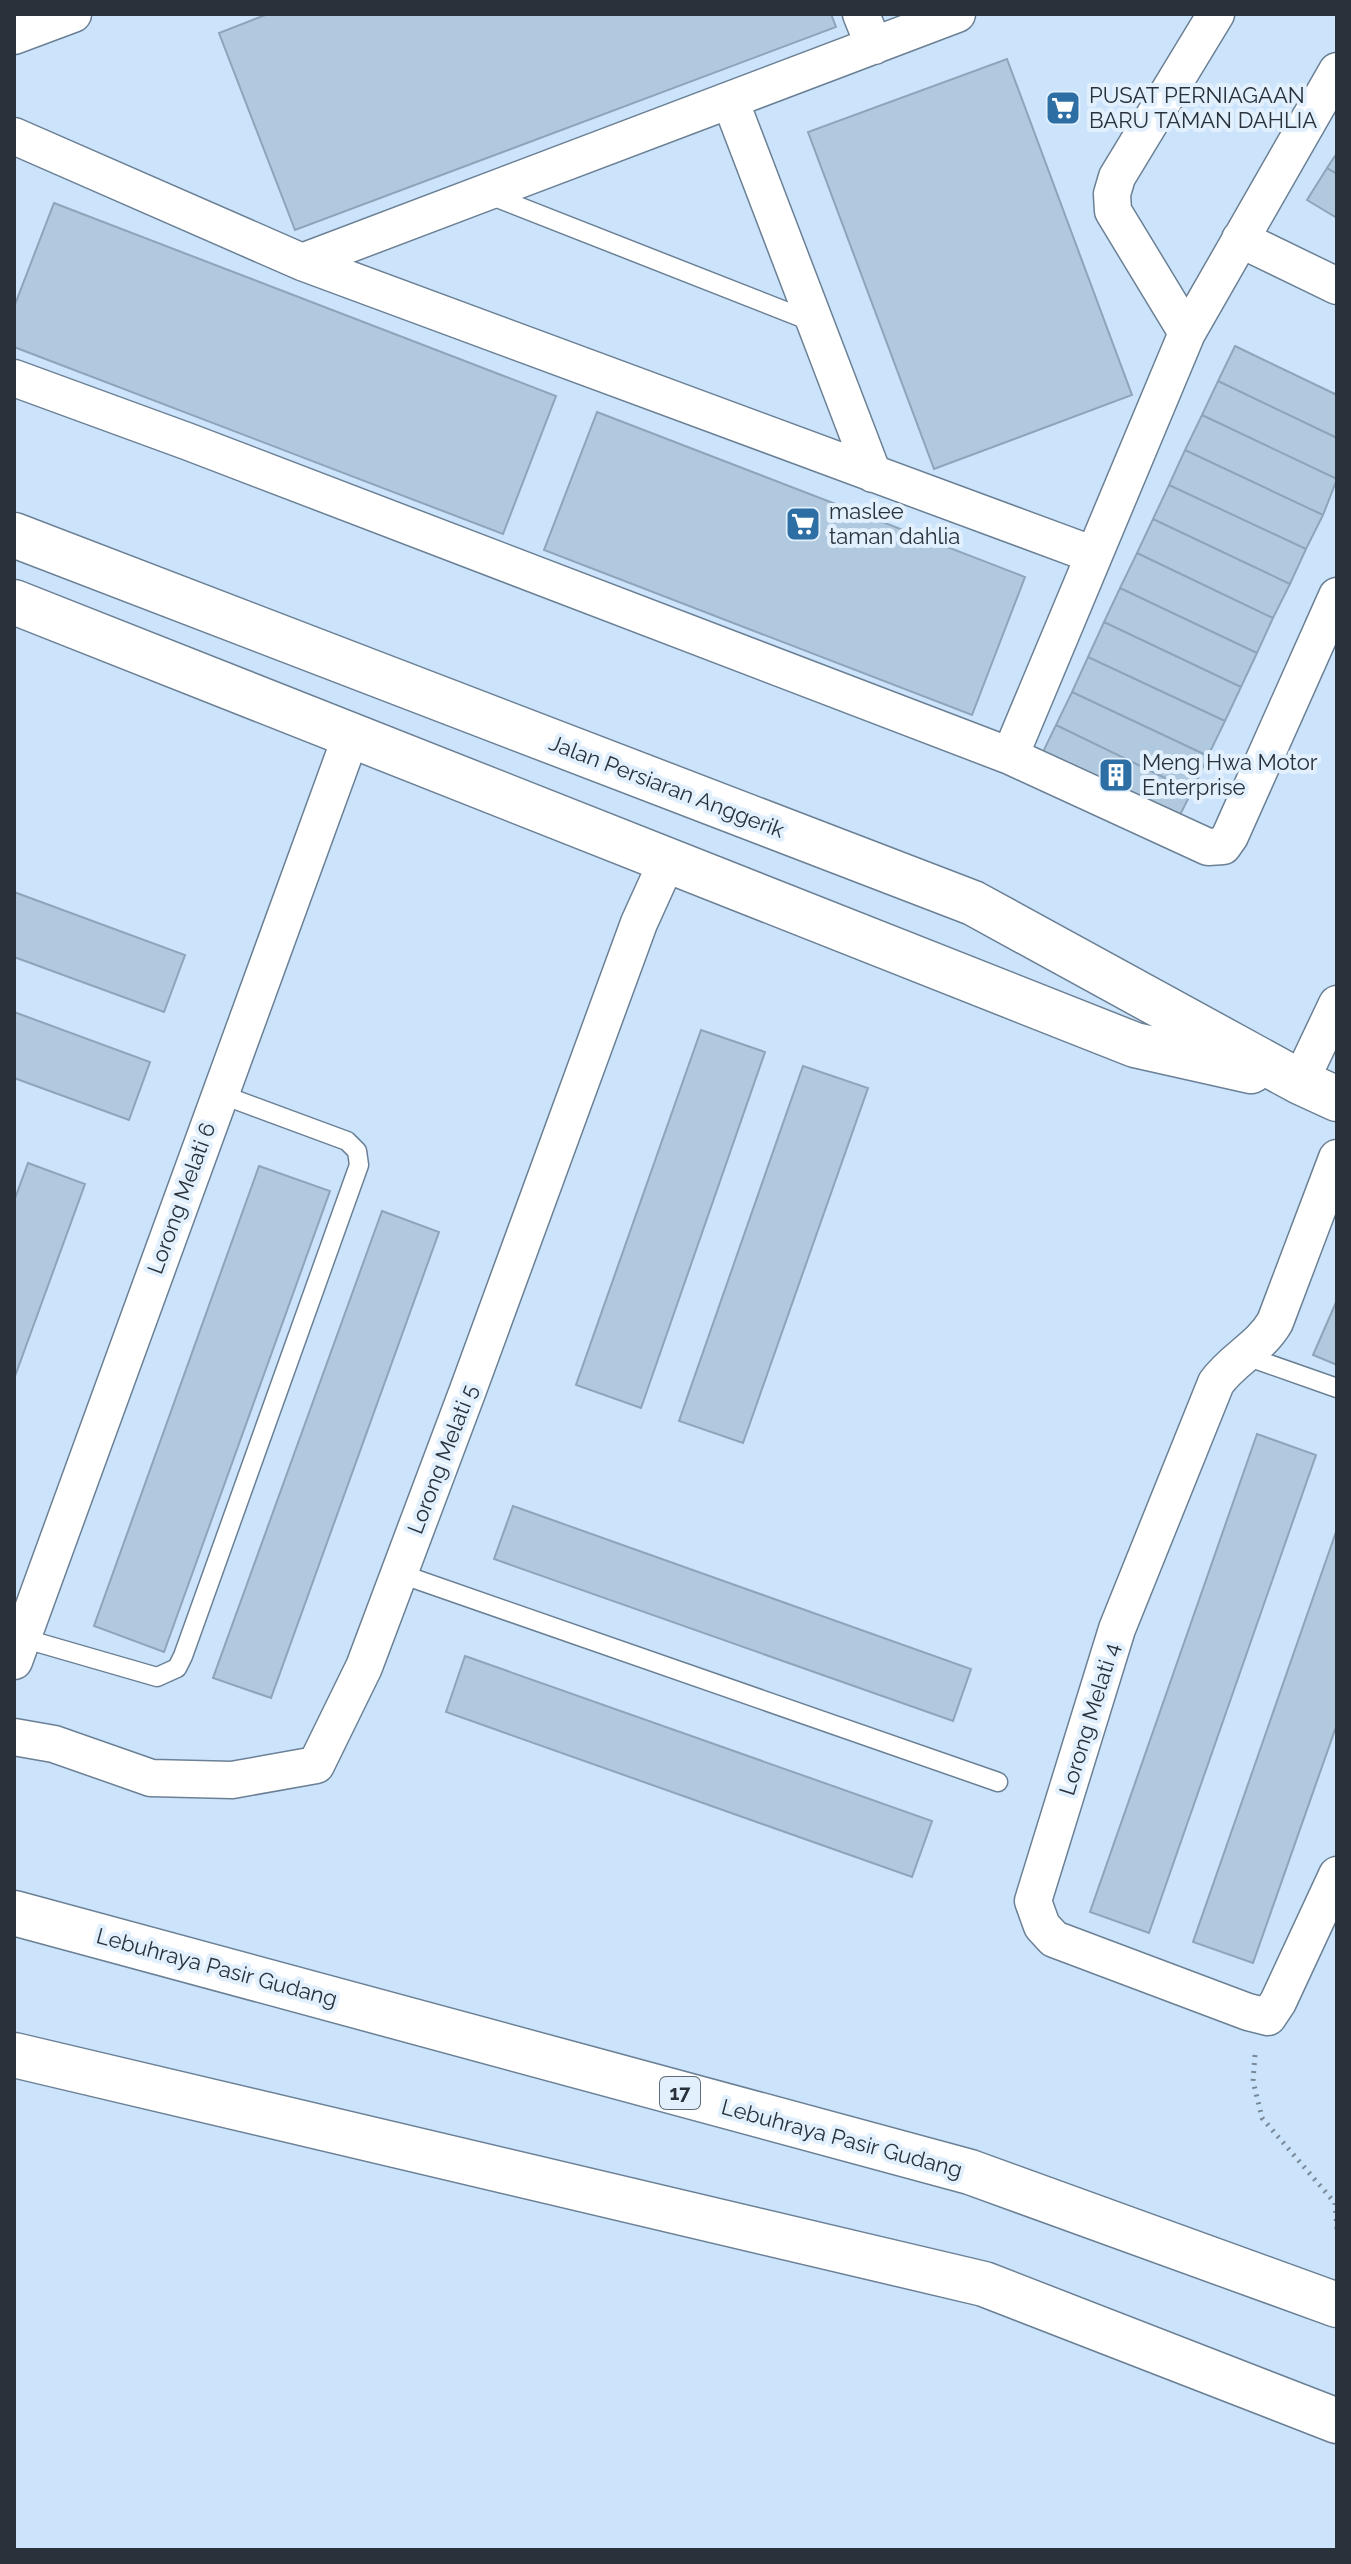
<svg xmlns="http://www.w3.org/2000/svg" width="1351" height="2564" viewBox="0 0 1351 2564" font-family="Raleway,sans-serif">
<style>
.building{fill:#b1c9df;stroke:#8da4b9;stroke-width:2}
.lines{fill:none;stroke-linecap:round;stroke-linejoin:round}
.service-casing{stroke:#6b8095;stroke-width:21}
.minor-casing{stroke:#6b8095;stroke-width:39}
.tertiary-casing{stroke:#6b8095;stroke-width:47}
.trunk-casing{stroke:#6b8095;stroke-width:47}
.path{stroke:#798999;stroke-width:5;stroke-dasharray:2 6;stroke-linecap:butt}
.service{stroke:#fff;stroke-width:18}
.minor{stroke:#fff;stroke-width:36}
.tertiary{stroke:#fff;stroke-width:44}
.trunk{stroke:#fff;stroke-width:44}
.labels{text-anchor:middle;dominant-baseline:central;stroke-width:8;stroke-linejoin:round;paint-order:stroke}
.shield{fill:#e2f0fe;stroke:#606b76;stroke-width:2}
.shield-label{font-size:20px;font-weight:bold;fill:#29323b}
.poi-label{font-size:22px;fill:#29323b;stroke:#e2f0fe;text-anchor:start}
.street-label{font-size:22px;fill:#29323b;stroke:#e2f0fe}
</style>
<rect width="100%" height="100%" fill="#cce4fb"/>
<path class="building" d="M268,14H831L836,27L295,230L219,33Z
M1007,59L1132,395L934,469L808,132Z
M1337,153V174L1327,168Z
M1327,168L1337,174V218L1307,200Z
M54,203L556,396L503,534L14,347V307Z
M1235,346L1337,395V438L1218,381Z
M1218,381L1337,438V479L1202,415Z
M597,412L1025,577L972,715L544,550Z
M1202,415L1337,479L1323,515L1185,450Z
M1185,450L1323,515L1306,549L1169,485Z
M1169,485L1306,549L1290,584L1153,519Z
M1153,519L1290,584L1273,618L1137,553Z
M1137,553L1273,618L1257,653L1120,588Z
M1120,588L1257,653L1241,687L1104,622Z
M1104,622L1241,687L1225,721L1088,657Z
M1088,657L1225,721L1208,756L1072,692Z
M1072,692L1208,756L1192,791L1056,725Z
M1056,725L1192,791L1175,825L1039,760Z
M14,892L185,955L164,1012L14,957Z
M14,1012L150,1062L129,1120L14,1078Z
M701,1030L765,1052L641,1408L576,1385Z
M803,1066L868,1088L743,1443L679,1421Z
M28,1163L85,1184L14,1379V1201Z
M259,1166L330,1191L164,1652L94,1626Z
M382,1211L439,1232L271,1698L213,1678Z
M1337,1300V1365L1313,1355Z
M1257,1434L1316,1455L1149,1933L1090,1912Z
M513,1506L971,1669L953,1721L494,1559Z
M1337,1529V1724L1253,1963L1193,1942Z
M465,1656L932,1821L912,1877L446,1712Z"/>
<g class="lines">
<defs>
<path id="service" d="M487,194L813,322
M1246,1356L1337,1388
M398,1573L998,1782
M22,1638L157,1677L177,1668L183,1656L359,1165L357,1151L347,1141L220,1094"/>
<path id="minor" d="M861,14L874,46
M14,36L73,14
M730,100L873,474
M14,136L302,262L1094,555
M1240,239L1337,286
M302,262L957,14
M1187,333L1113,211L1112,194L1117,177L1216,14
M14,378L189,442L1010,756L1208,847L1223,846L1230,836L1337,596
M1010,756L1187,333L1337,71
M1300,1082L1337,1004
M1337,1158L1275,1322C1260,1348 1233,1359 1216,1383L1117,1629L1033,1901L1042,1926L1054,1939L1248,2012L1268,2017L1278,2002L1337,1875
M14,1661L351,736
M14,1737L54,1744L151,1778L232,1780L316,1765L364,1667L468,1390L639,923L668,859"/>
<path id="tertiary" d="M14,535L973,903L1300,1082L1337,1099
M14,602L1135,1045L1251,1071"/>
<path id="trunk" d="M14,1913L970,2172L1337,2305
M14,2055L984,2284L1337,2421"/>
</defs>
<use href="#service" class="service-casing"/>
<use href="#minor" class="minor-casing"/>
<use href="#tertiary" class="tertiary-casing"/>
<use href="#trunk" class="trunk-casing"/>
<path class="path" d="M1255,2055L1253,2081L1262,2118L1335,2203L1337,2229"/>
<use href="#service" class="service"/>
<use href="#minor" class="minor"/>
<use href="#tertiary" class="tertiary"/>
<use href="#trunk" class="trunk"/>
</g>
<defs>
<symbol id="supermarket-square" viewBox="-11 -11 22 22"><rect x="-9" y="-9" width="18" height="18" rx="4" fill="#2d6fa5" stroke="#e2f0fe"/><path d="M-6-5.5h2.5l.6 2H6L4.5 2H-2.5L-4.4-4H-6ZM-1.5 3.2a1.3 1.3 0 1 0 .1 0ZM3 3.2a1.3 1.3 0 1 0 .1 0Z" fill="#fff"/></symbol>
<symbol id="building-square" viewBox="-11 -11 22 22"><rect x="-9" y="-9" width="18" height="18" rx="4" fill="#2d6fa5" stroke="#e2f0fe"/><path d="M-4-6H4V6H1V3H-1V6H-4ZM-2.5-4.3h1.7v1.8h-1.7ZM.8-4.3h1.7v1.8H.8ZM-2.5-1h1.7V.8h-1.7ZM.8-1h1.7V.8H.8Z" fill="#fff"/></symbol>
</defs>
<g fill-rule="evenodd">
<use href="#supermarket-square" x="1043" y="88" width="40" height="40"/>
<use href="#supermarket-square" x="783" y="504" width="40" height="40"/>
<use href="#building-square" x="1096" y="755" width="40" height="40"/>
</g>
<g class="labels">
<rect class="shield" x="660" y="2077" width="40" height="32" rx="6"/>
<g class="shield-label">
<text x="680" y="2093">17</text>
</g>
<g class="poi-label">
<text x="1089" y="95">PUSAT PERNIAGAAN<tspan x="1089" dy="25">BARU TAMAN DAHLIA</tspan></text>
<text x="829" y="511">maslee<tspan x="829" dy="25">taman dahlia</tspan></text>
<text x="1142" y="762">Meng Hwa Motor<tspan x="1142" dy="25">Enterprise</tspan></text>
</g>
<g class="street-label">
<text transform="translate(667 786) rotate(21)">Jalan Persiaran Anggerik</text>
<text transform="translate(181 1198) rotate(-70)">Lorong Melati 6</text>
<text transform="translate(442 1459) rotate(-69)">Lorong Melati 5</text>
<text transform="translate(1089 1719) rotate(-73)">Lorong Melati 4</text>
<text transform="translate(217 1967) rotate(15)">Lebuhraya Pasir Gudang</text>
<text transform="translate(842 2138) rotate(15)">Lebuhraya Pasir Gudang</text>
</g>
</g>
<rect width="1351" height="2564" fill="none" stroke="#29323b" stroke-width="32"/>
</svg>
